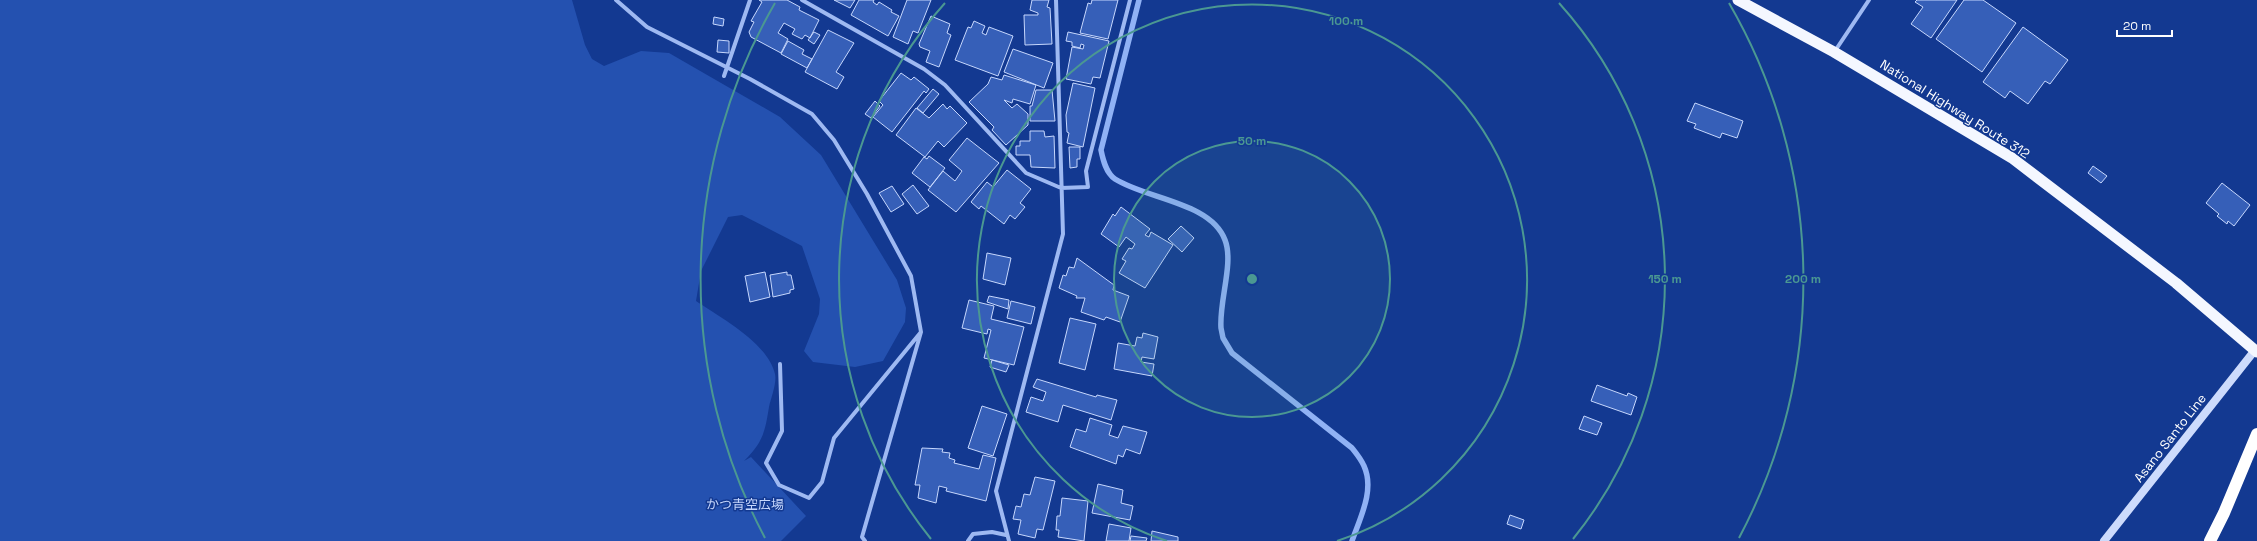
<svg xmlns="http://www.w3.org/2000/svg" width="2257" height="541" viewBox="0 0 2257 541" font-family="'Space Grotesk','Noto Sans JP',sans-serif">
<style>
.green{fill:#2451b0}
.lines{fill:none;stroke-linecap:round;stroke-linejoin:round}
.stream{stroke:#90b2f5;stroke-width:5.5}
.building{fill:#365fb8;stroke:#c6d7fd}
.minor{stroke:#9eb9f2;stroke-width:4}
.secondary{stroke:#cddbfc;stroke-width:8}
.trunk{stroke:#f4f7ff;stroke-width:11}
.motorway{stroke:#fff;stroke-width:12}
.ring{fill:none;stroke:#4b9892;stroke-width:2}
.labels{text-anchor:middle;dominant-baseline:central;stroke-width:3;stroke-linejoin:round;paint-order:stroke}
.street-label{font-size:13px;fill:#fff;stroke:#133991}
.park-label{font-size:13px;fill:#c6d7fd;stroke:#133991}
.centre{fill:#4b9892;stroke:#133991;stroke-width:2}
.ring-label{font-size:12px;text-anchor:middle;font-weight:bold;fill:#4b9892;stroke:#133991;stroke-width:3;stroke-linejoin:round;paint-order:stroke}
</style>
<rect width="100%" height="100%" fill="#133991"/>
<path class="green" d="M0,0H572L585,45L592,59L604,66L641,51L669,53L780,117L821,155L897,280L906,308L905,322L883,361L855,367L813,362L804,351L819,314L820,299L802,246L742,215L728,217L701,271L696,301C721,318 768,343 775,374C777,383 771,398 769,407C765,432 763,442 744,461L751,457L806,516L781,541H0Z"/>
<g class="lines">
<path class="stream" d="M1139,0L1101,150C1103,160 1106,173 1115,179C1146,199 1211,202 1225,240C1234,263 1219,301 1221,328L1223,338L1232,353L1352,448C1356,453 1361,459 1364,466C1375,490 1360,518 1352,541"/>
</g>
<path class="building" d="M787,0L800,7L799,10L819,20L810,38L805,35L802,39L792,34L795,29L784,23L778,33L788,39L781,53L751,37L749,32L754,22L751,21L762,2L759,0Z
M834,0H855L850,8Z
M859,0H874L873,2L877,5L879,2L892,10L891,12L899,16L888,36L851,15Z
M907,0H931L918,33L913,31L908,44L893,37Z
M1032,0H1049L1047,7L1050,8L1052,44L1025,45L1024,15H1038V13L1030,10Z
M1092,0H1118L1108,39L1080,33L1088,3L1091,4Z
M1917,0H1957L1931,38L1911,24L1923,7L1915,2Z
M1964,0H1983L2016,23L1982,72L1936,39Z
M931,16L950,24L947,33L951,35L939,67L926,62L930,51L920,47L919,44Z
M714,17L724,19L723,26L713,24Z
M974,21L985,26L982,33L986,35L989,27L1013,36L998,76L955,60L968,27L971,28Z
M2023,27L2068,60L2050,84L2045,81L2028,104L2010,91L2005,98L1983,82Z
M828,30L854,43L836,72L844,77L837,89L805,72Z
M814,32L820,35L814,44L808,40Z
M1068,32L1109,41L1100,78L1093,77L1091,84L1066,79L1072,47L1083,49L1084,45L1081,44L1080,48L1072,46V42L1066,41Z
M718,40L729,41V53L717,52Z
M788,41L804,50L802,54L812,59L807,68L781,54Z
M1013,49L1053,63L1044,88L1004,72Z
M901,73L911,80L914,77L929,89L926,93L924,91L892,132L873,117L883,105L879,101Z
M1004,75L1036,85L1030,104L1013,99L1012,103L1004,100L1012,108L1017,104L1028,114V125L1006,145L992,130L994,127L969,102L988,84L991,77L1002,80Z
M1073,83L1095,88L1083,147L1067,143L1069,133L1067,132L1066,115Z
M933,89L939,94L923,113L917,108Z
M1036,90H1052L1055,121H1030V106H1032Z
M875,101L880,106L871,118L865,114Z
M1695,103L1743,121L1737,138L1722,133L1720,138L1694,128L1696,124L1687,121Z
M943,104L947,109L950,106L967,123L944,147L938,141L925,157L896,135L916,108L929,118Z
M1030,131H1044L1045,137L1054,136L1055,168L1031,167L1030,155H1016V146H1020V141H1030Z
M967,138L999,163L956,212L928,190L943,171L955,181L962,171L949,160Z
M1069,147H1080V159H1077V167L1070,168Z
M929,156L945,168L930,187L912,173L924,157L927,159Z
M2093,166L2107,176L2101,183L2088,173Z
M1007,170L1031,189L1020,203L1025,207L1015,219L1010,215L1004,224L981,206L979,209L971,202L987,182L993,187Z
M2222,183L2250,205L2234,226L2228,221L2227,224L2217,216L2219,214L2206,203Z
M913,185L929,206L917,214L902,194Z
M892,186L904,204L891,212L879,193Z
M1121,207L1150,229L1145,235L1149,237L1151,232L1173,245L1145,288L1119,273L1126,261L1122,259L1129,248L1132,249L1135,244L1126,237L1119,247L1101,234L1113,214L1115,216Z
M1181,226L1194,238L1182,252L1168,239Z
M987,253L1011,258L1005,285L983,279Z
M1077,258L1114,285L1113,290L1129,296L1120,322L1106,317L1104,320L1081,312L1085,298H1076L1077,296L1059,288L1063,275L1066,276L1069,267L1074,268Z
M765,272L770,297L750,302L745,276Z
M787,272V275H791L794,289L790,290V293L773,297L770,275Z
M989,296L1009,300L1008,309L987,302Z
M969,300L994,306L991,319L1024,327L1014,365L984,358L991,330L988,329L987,334L962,328Z
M1011,301L1035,307L1031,324L1007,318Z
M1070,318L1096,324L1085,370L1059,363Z
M1143,333L1158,337L1154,359L1142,357L1141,362L1154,364L1152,376L1114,369L1118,343L1135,346L1137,337L1142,338Z
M992,360L1009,365L1006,372L990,367Z
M1037,379L1096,397L1097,395L1117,400L1111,420L1063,405L1058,422L1026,412L1031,397L1043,401L1046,392L1033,387Z
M1597,385L1627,396L1628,393L1637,397L1631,415L1591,401Z
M982,406L1007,414L993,456L968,448Z
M1584,416L1602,423L1597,435L1579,429Z
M1090,418L1112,425L1109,435L1118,438L1123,426L1147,432L1140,454L1126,449L1123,457L1118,455L1116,464L1070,447L1076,429L1086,432Z
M922,448L943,449L942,452L950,453L949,458L955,460L954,463L979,469L983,455L996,458L986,501L946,491L947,488L939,486L936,503L918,498L920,485H915Z
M1035,477L1055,481L1043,530L1037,529L1035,538L1018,534L1021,520L1013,519L1016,506L1021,507L1024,494L1030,495Z
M1098,484L1123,490L1121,503L1133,506L1130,520L1092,513Z
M1062,498L1088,501L1084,541L1058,537L1059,530H1056L1057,516H1060Z
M1510,515L1524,520L1521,529L1507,524Z
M1109,524L1131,528L1129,541H1106Z
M1152,531L1178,537V541H1151Z
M1131,536L1147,538L1146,541H1130Z"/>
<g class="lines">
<path class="minor" d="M616,0L647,27L750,79L812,114L834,140L867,194L911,276L921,332
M802,0L924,69L945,85L1026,173L1061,188L1088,187L1086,171L1130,0
M1835,51L1869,0
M724,76L750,0
M780,364L782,431L766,463L779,485L809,498L822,482L834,438L921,332L862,537L865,541
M968,541L973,534L992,532L1006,535
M1009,541L996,491L1063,234L1056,0"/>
<path class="secondary" d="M2104,541L2255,350"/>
<path class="trunk" d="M1738,0L1834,52L2012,158L2176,283L2257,352"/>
<path class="motorway" d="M2210,541L2224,513L2257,434"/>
</g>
<circle cx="1252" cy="279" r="138" fill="#4b9892" fill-opacity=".12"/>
<g class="ring">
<circle cx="1252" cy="279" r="138"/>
<path d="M1167 541A275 275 0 1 1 1337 541"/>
<path d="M931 539A413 413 0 0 1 945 3M1559 3A413 413 0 0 1 1573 539"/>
<path d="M765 538A551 551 0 0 1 775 3M1729 3A551 551 0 0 1 1739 538"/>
</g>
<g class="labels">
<g class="street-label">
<text transform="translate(1955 109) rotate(32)">National Highway Route 312</text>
<text transform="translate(2170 438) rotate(-52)">Asano Santo Line</text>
</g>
<g class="park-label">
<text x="745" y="504">かつ青空広場</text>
</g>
</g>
<circle cx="1252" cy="279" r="6" class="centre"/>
<g class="ring-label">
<text x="1346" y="25">100 m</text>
<text x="1252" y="145">50 m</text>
<text x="1665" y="283">150 m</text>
<text x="1803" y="283">200 m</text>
</g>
<path d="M2117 30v6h55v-6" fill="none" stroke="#ffffff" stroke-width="2"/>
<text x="2123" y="30" font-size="12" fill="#ffffff" stroke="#133991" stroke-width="3" paint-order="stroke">20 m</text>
</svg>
